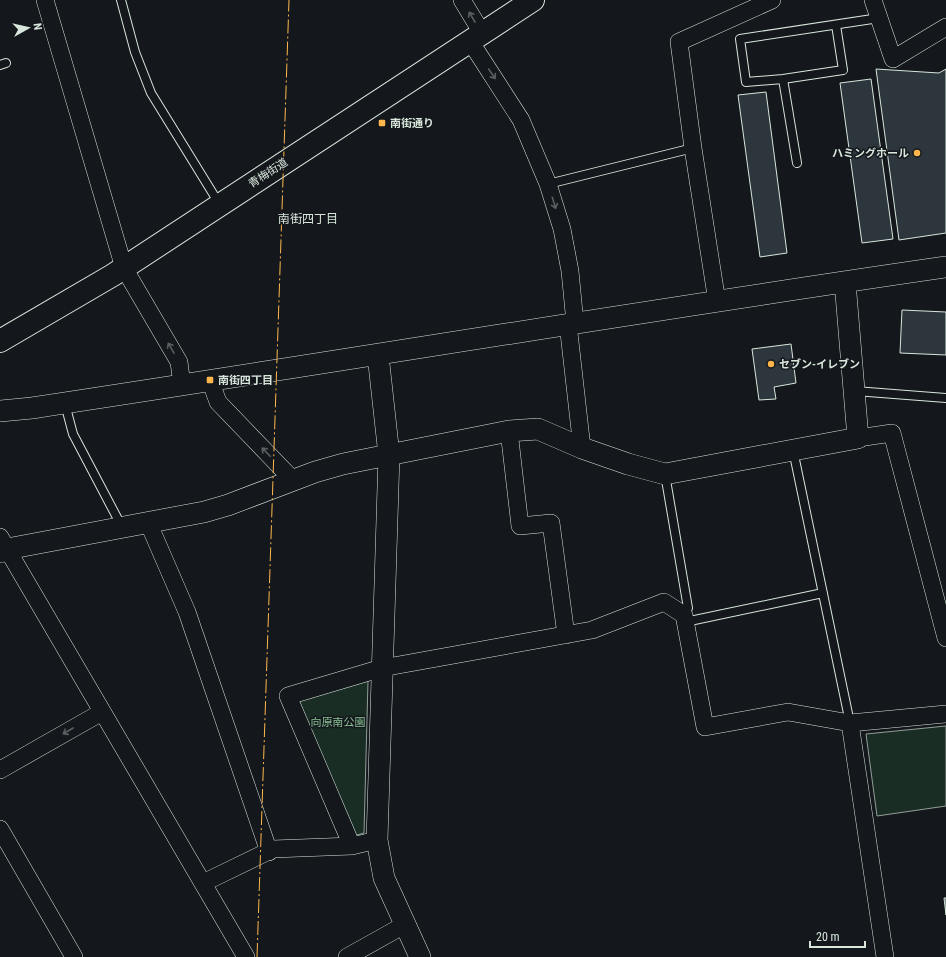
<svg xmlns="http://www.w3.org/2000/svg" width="946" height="957" viewBox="0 0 946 957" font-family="'Roboto Condensed','Noto Sans JP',sans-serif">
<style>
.green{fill:#1a2d24;stroke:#939e99}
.building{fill:#2c363c;stroke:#d8e6dc}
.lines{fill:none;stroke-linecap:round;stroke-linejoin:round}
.service-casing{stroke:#d8e6dc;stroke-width:10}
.minor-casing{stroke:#d8e6dc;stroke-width:18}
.tertiary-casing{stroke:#d8e6dc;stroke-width:22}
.primary-casing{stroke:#d8e6dc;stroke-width:24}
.service{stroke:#14181c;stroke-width:8}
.minor{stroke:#14181c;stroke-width:17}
.tertiary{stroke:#14181c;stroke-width:21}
.primary{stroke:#14181c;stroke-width:22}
.power{stroke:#ffb74d;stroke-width:1;stroke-dasharray:14 3 2 3;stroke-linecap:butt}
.oneway{stroke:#59605f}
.poi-dot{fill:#ffb74d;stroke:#14181c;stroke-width:1.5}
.labels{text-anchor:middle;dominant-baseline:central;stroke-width:3;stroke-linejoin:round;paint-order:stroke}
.poi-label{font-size:11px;font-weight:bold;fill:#d8e6dc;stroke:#14181c;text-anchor:start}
.street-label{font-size:11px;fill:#d8e6dc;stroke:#14181c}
.park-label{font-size:11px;fill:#8ac095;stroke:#14181c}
.neighbourhood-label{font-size:12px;fill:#d8e6dc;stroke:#14181c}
</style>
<rect width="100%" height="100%" fill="#14181c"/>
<path class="green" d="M368,681L364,833L353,836L296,702Z
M946,726V806L877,816L866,734Z"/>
<path class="building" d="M876,69L939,73L946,69V233L899,240Z
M871,79L893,239L862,243L840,83Z
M766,92L787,253L760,257L738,95Z
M902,310L946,312V355L900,353Z
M791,344L796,383L774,387L776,399L759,400L752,349Z
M944,898H946V915Z"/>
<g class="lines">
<defs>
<path id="service" d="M121,0L135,52L151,93L220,205
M836,25L843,70L783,79L746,82L740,39L879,18
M0,65L6,63
M783,79L797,163
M548,184L693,148
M855,391L946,398
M65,404L73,434L122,527
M793,450L850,723
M665,474L688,608L684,615
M685,622L823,593"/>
<path id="minor" d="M45,0L124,268L179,362L182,385
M462,0L482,33
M873,0L893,59L946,27
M470,41L521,120L548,184L562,229L570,271L575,323
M717,302L693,148L679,42L772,0
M568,324L582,448
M210,380L218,402L293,480
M509,431L520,526L551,523L566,635
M858,438L892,433L946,638
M148,522L187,612L269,852
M0,537L246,957
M850,723L885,957
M0,770L102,712
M0,829L74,957
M377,840L352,846L288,696L382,668L592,630L664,602L684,615L705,727L788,712L850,723L946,714
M203,883L273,849L352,846
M347,957L406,924"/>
<path id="tertiary" d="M378,355L389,455L377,840L384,878L420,957
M0,411L32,408C337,362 641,311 946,267
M0,552L7,549L204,512L228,505L315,472L343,464L509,431L538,429L582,448L628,464L665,474L858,438L845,282"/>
<path id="primary" d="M0,341L113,275L533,0"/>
</defs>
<use href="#service" class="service-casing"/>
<use href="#minor" class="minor-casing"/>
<use href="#tertiary" class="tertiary-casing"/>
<use href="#primary" class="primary-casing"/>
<use href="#service" class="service"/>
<use href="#minor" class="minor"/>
<use href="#tertiary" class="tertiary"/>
<use href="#primary" class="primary"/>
<path class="power" d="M257,957L289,0"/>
</g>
<defs><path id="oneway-shaft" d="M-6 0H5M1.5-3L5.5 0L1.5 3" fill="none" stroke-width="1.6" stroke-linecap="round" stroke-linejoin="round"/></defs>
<g class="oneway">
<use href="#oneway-shaft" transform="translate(472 17) rotate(-120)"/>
<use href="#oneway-shaft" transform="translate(492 74) rotate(56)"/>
<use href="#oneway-shaft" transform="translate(554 203) rotate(73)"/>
<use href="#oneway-shaft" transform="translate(171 348) rotate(-120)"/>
<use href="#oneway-shaft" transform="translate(266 452) rotate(-134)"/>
<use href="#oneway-shaft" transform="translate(68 731) rotate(150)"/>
</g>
<g class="poi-dot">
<rect x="378" y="119" width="8" height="8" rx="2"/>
<circle cx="917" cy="153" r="4"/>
<circle cx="771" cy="364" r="4"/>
<rect x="206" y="376" width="8" height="8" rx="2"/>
</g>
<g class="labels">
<g class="poi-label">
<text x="390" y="123">南街通り</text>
<text x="909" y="153" text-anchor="end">ハミングホール</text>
<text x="779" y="364">セブン-イレブン</text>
<text x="218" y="380">南街四丁目</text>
</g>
<g class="street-label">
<text transform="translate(268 173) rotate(-33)">青梅街道</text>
</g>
<g class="park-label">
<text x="338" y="722">向原南公園</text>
</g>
<g class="neighbourhood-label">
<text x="308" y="219">南街四丁目</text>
</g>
</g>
<g transform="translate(28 28) rotate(82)" stroke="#14181c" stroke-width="3" paint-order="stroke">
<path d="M0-3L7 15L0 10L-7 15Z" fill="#d8e6dc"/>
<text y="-6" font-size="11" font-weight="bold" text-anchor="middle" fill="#d8e6dc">N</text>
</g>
<path d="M810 941v6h55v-6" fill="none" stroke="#d8e6dc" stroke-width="2"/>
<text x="816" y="941" font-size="12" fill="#d8e6dc" stroke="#14181c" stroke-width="3" paint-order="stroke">20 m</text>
</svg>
